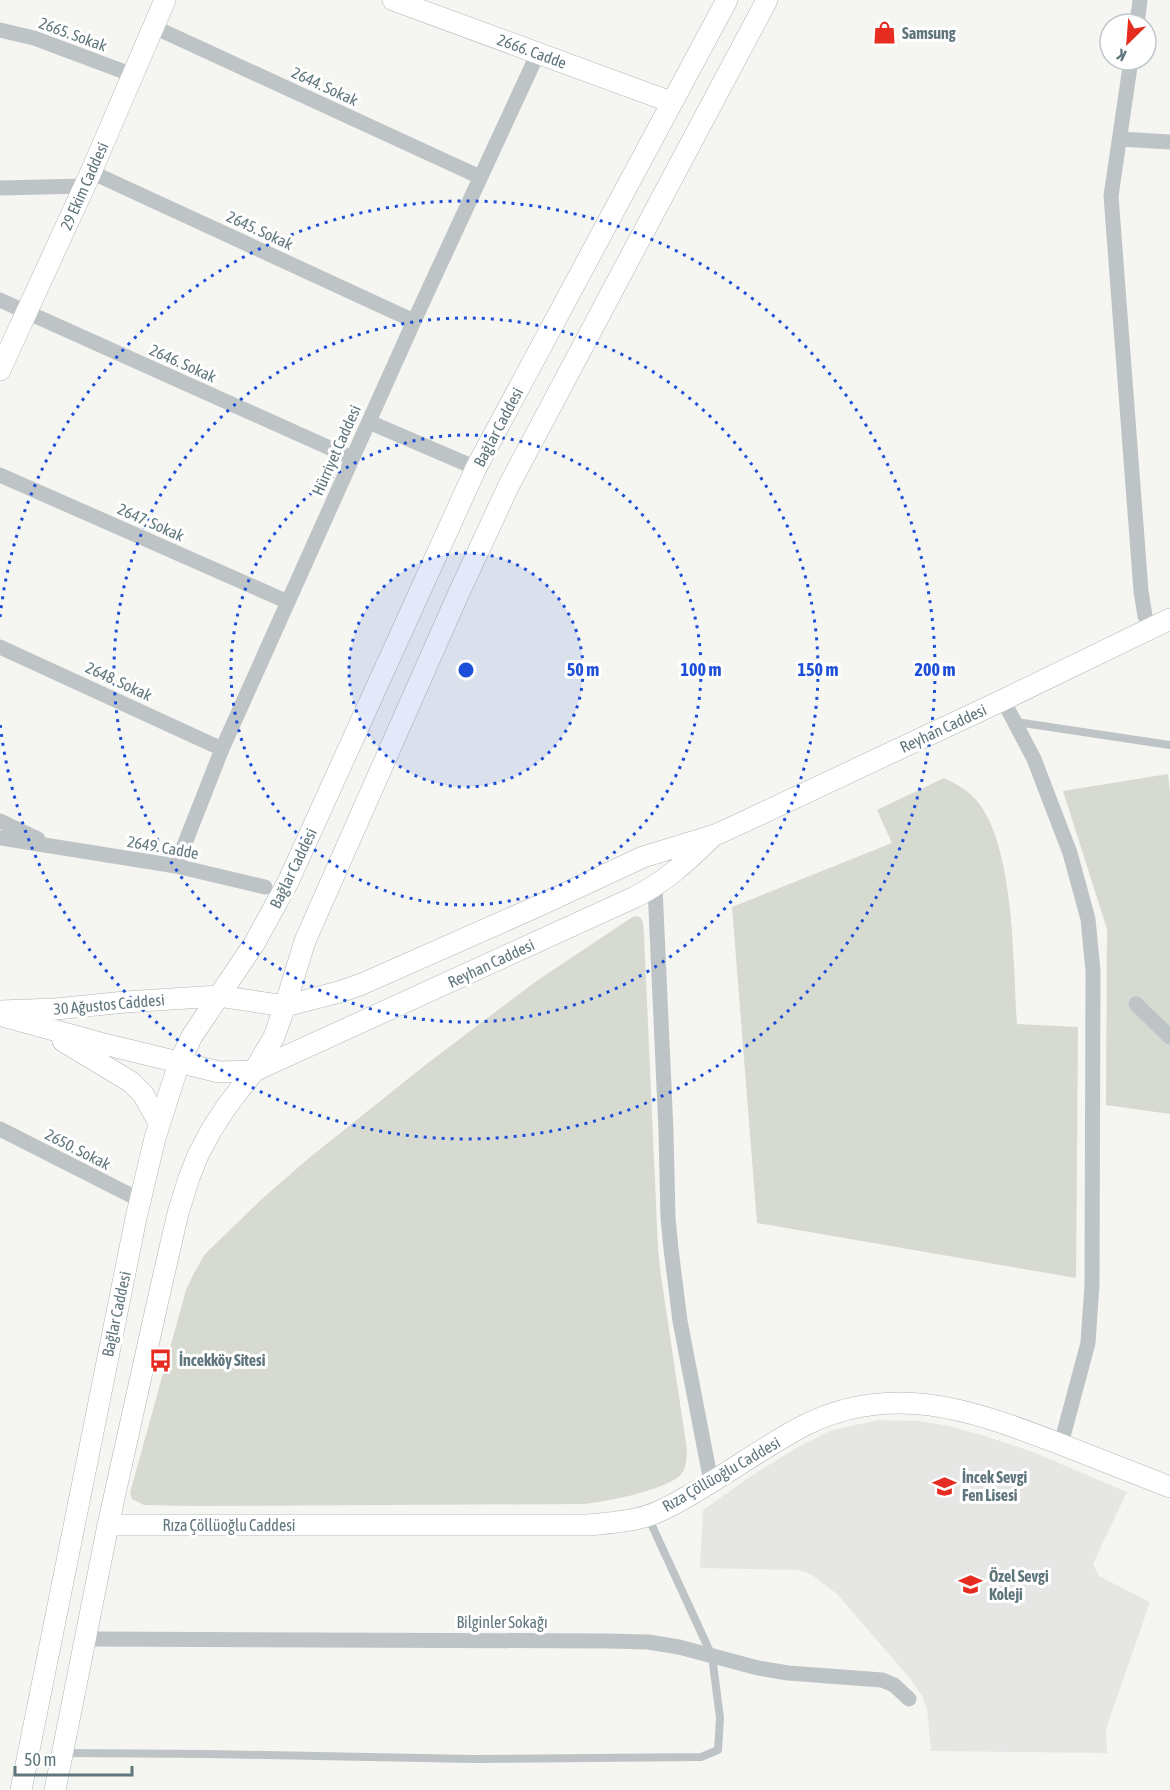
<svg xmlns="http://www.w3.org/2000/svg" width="1170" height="1790" viewBox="0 0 1170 1790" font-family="'Asap Condensed',sans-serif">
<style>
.built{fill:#e6e6e5}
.green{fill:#d6dad0}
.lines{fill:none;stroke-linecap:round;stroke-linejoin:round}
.secondary-casing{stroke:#aeb6b9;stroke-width:22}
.lane{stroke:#bec4c6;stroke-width:8}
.street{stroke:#bec4c6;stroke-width:15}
.secondary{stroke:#fff;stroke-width:21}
.ring{fill:none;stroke:#1d4ed8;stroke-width:3;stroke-dasharray:3 6}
.labels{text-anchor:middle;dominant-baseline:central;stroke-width:6;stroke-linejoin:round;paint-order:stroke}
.poi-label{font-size:16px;font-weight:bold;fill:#60767d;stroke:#fff;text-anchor:start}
.street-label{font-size:16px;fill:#60767d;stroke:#fff}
.centre{fill:#1d4ed8;stroke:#fff;stroke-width:3}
.ring-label{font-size:18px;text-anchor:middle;font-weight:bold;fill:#1d4ed8;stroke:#fff;stroke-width:6;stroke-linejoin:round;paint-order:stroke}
</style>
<rect width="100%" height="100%" fill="#f5f5f1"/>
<path class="built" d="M879,1420L919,1421L949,1426L985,1436L1033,1452L1127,1492L1093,1564L1099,1576L1150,1602L1106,1729L1107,1753L931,1751L927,1708L922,1696L912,1681L837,1594L812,1575L800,1570L700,1568L703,1510L751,1476L796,1448L832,1430Z"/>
<path class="green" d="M1168,774L1170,793V1114L1106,1105L1107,929L1063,791Z
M944,778C956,784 968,790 977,801C1015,847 1013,964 1017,1024L1078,1027L1076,1278L757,1223L732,907L892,843L877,810Z
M634,916L640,917L643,922L644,935L658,1249L661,1276L687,1450C686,1458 687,1466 682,1473C672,1489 602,1503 582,1504L193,1506L144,1505L132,1499L130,1493L186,1290L194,1273L205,1254L263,1198L309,1158L424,1066L535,982Z"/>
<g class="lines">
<defs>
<path id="secondary" d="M393,0L671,102
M0,370L91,172L165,0
M0,1011L56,1009L125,1002L219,996L285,1006L339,992L362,984L536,907L643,857L715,835L735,826L1003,700L1170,619
M6,1017L104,1044L219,1072L254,1071L635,897C665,882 686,862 710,839
M63,1041L131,1082L143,1094L159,1123
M108,1525H589C608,1523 628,1522 647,1516C666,1510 683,1499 700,1489C734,1469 766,1446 801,1427C889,1381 969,1409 1055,1442C1094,1457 1132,1472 1170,1487
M21,1790L136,1218L155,1138L179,1063L192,1036L254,944L288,882L476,468L727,0
M55,1790L108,1525L158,1300L178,1213L189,1178L198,1155L212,1129L227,1106L254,1071L274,1037L285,1006L305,941L457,597L509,485L767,0"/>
</defs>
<use href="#secondary" class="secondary-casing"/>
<path class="lane" d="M1016,722L1170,745
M64,1753L208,1754L473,1759L701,1757L718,1750L720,1718L712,1656L648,1517"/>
<path class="street" d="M1137,24L1140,0
M154,27L480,177
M0,30L34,38L133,75
M1131,60L1111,196L1141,591L1145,616L1151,628
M1120,139L1170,142
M91,172L414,321
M0,188L85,186
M0,300L352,458
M369,422L476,468
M0,475L288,602
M0,647L222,749
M1003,700L1034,759L1070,853L1088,919L1093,971L1092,1284L1088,1343L1061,1444
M0,821L38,839
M0,838L176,866L265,887
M176,866L222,749L414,321L538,53
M655,887L666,1131L668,1218L671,1249L680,1321L711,1482
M1136,1004L1170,1037
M0,1129L140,1200
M85,1639L608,1641L648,1642L679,1647L758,1668L788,1673L882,1680L894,1685L909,1699"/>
<use href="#secondary" class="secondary"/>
</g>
<circle cx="466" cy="670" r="117" fill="#1d4ed8" fill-opacity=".12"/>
<g class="ring">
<circle cx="466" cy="670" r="117"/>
<circle cx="466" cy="670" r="235"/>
<circle cx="466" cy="670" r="352"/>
<path d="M0 617A469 469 0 1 1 0 723"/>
</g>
<defs>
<symbol id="shop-bare" viewBox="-9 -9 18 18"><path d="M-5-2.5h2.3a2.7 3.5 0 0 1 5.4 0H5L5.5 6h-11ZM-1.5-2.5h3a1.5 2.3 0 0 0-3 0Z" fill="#e62c21" stroke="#fff" stroke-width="2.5" paint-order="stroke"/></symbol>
<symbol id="bus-bare" viewBox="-9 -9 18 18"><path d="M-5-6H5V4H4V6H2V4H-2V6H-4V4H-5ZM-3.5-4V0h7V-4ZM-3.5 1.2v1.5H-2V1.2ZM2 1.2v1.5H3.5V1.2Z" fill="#e62c21" stroke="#fff" stroke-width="2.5" paint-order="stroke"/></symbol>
<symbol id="school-bare" viewBox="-9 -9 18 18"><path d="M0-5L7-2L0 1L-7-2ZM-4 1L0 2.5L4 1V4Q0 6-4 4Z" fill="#e62c21" stroke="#fff" stroke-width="2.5" paint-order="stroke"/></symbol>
</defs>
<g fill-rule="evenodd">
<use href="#shop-bare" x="868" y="16" width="33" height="33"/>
<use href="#bus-bare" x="144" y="1344" width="33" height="33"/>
<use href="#school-bare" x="928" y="1470" width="33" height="33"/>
<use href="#school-bare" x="954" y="1568" width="33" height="33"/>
</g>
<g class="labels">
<g class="poi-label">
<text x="902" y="33">Samsung</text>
<text x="179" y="1360">İncekköy Sitesi</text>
<text x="962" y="1477">İncek Sevgi<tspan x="962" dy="18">Fen Lisesi</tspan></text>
<text x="989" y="1576">Özel Sevgi<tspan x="989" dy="18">Koleji</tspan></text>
</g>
<g class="street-label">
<text transform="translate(73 34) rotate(20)">2665. Sokak</text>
<text transform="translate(532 51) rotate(20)">2666. Cadde</text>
<text transform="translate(325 86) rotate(25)">2644. Sokak</text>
<text transform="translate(84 186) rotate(-66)">29 Ekim Caddesi</text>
<text transform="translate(260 230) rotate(25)">2645. Sokak</text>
<text transform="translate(183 363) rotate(24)">2646. Sokak</text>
<text transform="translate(498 427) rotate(-62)">Bağlar Caddesi</text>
<text transform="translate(336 450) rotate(-66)">Hürriyet Caddesi</text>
<text transform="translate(151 522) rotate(24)">2647. Sokak</text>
<text transform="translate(119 681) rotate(25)">2648. Sokak</text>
<text transform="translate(943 728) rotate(-25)">Reyhan Caddesi</text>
<text transform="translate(163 847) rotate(10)">2649. Cadde</text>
<text transform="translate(293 868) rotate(-64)">Bağlar Caddesi</text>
<text transform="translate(491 963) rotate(-25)">Reyhan Caddesi</text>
<text transform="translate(109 1004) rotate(-5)">30 Ağustos Caddesi</text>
<text transform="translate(78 1149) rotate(27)">2650. Sokak</text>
<text transform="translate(116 1314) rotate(-78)">Bağlar Caddesi</text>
<text transform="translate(721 1474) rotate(-30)">Rıza Çöllüoğlu Caddesi</text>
<text x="229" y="1525">Rıza Çöllüoğlu Caddesi</text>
<text x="502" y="1622">Bilginler Sokağı</text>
</g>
</g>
<circle cx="466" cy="670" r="9" class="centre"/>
<g class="ring-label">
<text x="583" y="676">50 m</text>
<text x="701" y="676">100 m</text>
<text x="818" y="676">150 m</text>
<text x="935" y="676">200 m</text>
</g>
<g transform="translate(1128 42) rotate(205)"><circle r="28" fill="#ffffff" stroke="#bfc8cb" stroke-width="1.5"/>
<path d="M0-4.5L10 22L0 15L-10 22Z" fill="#e62c21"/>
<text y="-9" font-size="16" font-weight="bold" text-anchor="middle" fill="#60767d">K</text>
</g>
<path d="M15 1766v9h117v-9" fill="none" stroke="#60767d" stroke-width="3"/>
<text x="24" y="1766" font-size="18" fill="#60767d" stroke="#ffffff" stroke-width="4.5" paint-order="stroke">50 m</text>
</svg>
